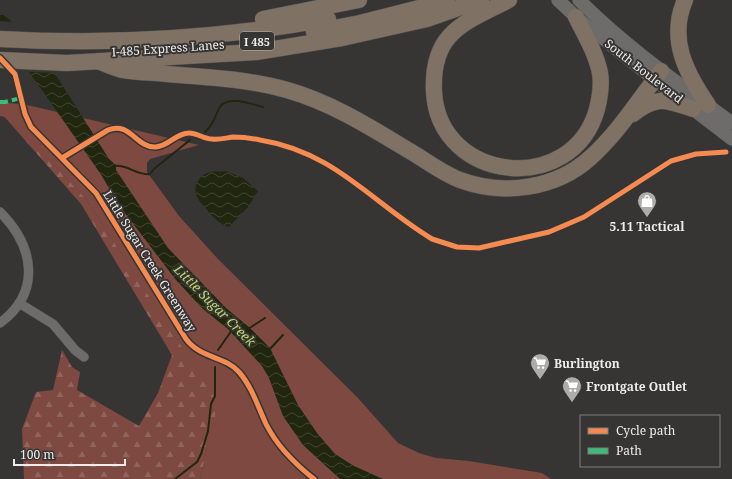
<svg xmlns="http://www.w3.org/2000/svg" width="732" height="479" viewBox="0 0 732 479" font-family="'Noto Serif',serif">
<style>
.green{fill:#7d4941}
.forest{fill:url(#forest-firs)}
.water{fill:url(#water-waves)}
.pier{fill:#363534}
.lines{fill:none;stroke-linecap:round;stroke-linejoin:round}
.stream{stroke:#21260f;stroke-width:2}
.minor-casing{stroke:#535352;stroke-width:10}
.secondary-casing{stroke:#535352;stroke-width:14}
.motorway-casing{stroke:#535352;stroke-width:17}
.minor{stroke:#6d6c6b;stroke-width:9}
.secondary{stroke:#6d6c6b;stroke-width:13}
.motorway{stroke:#7f7164;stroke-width:16}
.quiet{stroke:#3abd76;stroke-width:4;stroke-dasharray:8 4;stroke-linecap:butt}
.cycleway-casing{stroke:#373533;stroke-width:8}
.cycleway{stroke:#f68b52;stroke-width:5}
.labels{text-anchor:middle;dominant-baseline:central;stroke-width:4;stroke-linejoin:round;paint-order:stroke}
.shield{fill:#373533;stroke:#b6b5b3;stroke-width:1}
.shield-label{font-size:11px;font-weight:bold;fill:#edecea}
.street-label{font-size:12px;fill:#edecea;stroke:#373533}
.poi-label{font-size:12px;font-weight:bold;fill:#edecea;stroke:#373533;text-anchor:start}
.water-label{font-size:13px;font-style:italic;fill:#bed768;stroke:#373533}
</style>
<defs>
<pattern id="forest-firs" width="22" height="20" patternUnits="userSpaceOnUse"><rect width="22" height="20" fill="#7d4941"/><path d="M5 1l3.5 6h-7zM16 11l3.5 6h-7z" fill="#90635d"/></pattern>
<pattern id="water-waves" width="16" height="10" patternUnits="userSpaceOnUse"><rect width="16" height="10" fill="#21260f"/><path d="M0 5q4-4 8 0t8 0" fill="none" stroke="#424632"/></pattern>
</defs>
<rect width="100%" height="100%" fill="#363534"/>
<path class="green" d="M0,102L27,105L199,145L150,159L147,163V172L179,216L218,259L357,397L398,443L419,453L436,458L469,461L542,473L551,479H200L217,403L86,199L9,118L0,116Z"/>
<path class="forest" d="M2,114L9,117L86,199L218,403L200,479H24L22,429L36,392L53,390L62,350L72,367L80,372L77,390L139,426L158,393L172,355L81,204Z"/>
<path class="water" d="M0,13L9,19L23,34L56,75L109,159L116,165V170L168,248L226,308L250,328L270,348L298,405L317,433L335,454L354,466L383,479H340L303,445L283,416L269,378L262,366L228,329L203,309L176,280L118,204L102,176L44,93L26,68L0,42Z
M226,171L243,178L258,191L248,207L229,227C219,224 213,217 207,210C198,200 190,191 200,178C203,175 206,173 210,172C215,171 221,172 226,171Z"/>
<path class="pier" d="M0,21L14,22L57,73L27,72L0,45Z"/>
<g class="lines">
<path class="stream" d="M205,132C215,123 214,117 220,107C227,95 252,104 263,107
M115,166C127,164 137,176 150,174L154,169L190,140
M248,329L265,318
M218,350L232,330
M269,350L283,335
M175,479L197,462L201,454L208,431L211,404L215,396V367"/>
<defs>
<path id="minor" d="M0,212C34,246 42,292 0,323
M19,303L53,324L75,350L84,357"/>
<path id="secondary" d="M558,0L576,17L654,79L732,139
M579,0C625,46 679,84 732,123"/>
<path id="motorway" d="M509,0C464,23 431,32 434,92C439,183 573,197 597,109C600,97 602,85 600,73C596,53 585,35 576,17
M685,0C668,39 686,73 708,105
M263,19L359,0
M314,32L360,23L447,1
M0,39C110,45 219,39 328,19
M0,60L67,63L256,52L342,38L427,19L481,0
M98,61C105,64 114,68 122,70C136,73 152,72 167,74C207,77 248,79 287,90C333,103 373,129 413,153C428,162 444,174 460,180C503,196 556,189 590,158C618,133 638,101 661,71
M633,114C657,95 666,100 693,109"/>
</defs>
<use href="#minor" class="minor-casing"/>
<use href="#secondary" class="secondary-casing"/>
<use href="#motorway" class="motorway-casing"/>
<use href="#minor" class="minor"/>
<use href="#secondary" class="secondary"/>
<use href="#motorway" class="motorway"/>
<path class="quiet" d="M0,102H5L21,98"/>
<defs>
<path id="cycleway" d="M0,58L15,74L25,114L31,127L96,193L186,339C201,359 225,356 239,372C252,387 258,407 266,424C277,446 295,464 314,479
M62,158L108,130C130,121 136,148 156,147C169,146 176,133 189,133C197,133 204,139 212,139C219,140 226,138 233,137C242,137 251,138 260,140C335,152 372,203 432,239L457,247L479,248L549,232L584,217L671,161L696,154L726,152"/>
</defs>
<use href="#cycleway" class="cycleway-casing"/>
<use href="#cycleway" class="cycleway"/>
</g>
<defs>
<symbol id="shop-pin" viewBox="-11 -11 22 30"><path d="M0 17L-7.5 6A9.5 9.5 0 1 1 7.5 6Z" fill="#adacaa" stroke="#373533"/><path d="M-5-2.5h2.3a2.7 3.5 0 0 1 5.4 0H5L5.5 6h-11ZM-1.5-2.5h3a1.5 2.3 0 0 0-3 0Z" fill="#fff"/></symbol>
<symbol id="supermarket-pin" viewBox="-11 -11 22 30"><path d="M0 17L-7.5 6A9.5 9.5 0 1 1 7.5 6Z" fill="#adacaa" stroke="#373533"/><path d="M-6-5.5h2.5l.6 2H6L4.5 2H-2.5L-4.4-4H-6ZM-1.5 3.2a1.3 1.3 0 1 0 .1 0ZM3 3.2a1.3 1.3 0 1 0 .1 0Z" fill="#fff"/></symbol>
</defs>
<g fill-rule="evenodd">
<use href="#shop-pin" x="636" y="190" width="22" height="30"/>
<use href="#supermarket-pin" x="529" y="352" width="22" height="30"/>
<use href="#supermarket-pin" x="561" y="375" width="22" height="30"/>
</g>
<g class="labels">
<rect class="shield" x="240" y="32" width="34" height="18" rx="3"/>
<g class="shield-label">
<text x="257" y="41">I 485</text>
</g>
<g class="street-label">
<text transform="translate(168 48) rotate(-4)">I-485 Express Lanes</text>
<text transform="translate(644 71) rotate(38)">South Boulevard</text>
<text transform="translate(150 261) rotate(58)">Little Sugar Creek Greenway</text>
</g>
<g class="poi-label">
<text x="647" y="226" text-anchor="middle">5.11 Tactical</text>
<text x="554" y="363">Burlington</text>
<text x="586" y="386">Frontgate Outlet</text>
</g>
<g class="water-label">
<text transform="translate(215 305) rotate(45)">Little Sugar Creek</text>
</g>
</g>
<rect x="580" y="415" width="140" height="52" fill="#373533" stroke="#807e7c"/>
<rect x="588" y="428" width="20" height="6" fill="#f68b52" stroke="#807e7c"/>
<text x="616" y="435" font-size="12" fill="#edecea">Cycle path</text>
<rect x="588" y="448" width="20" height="6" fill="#3abd76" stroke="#807e7c"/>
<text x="616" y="455" font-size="12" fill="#edecea">Path</text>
<path d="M14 459v6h111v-6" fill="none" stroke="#edecea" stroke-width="2"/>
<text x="20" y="459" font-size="12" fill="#edecea" stroke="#373533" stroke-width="3" paint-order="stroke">100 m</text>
</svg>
